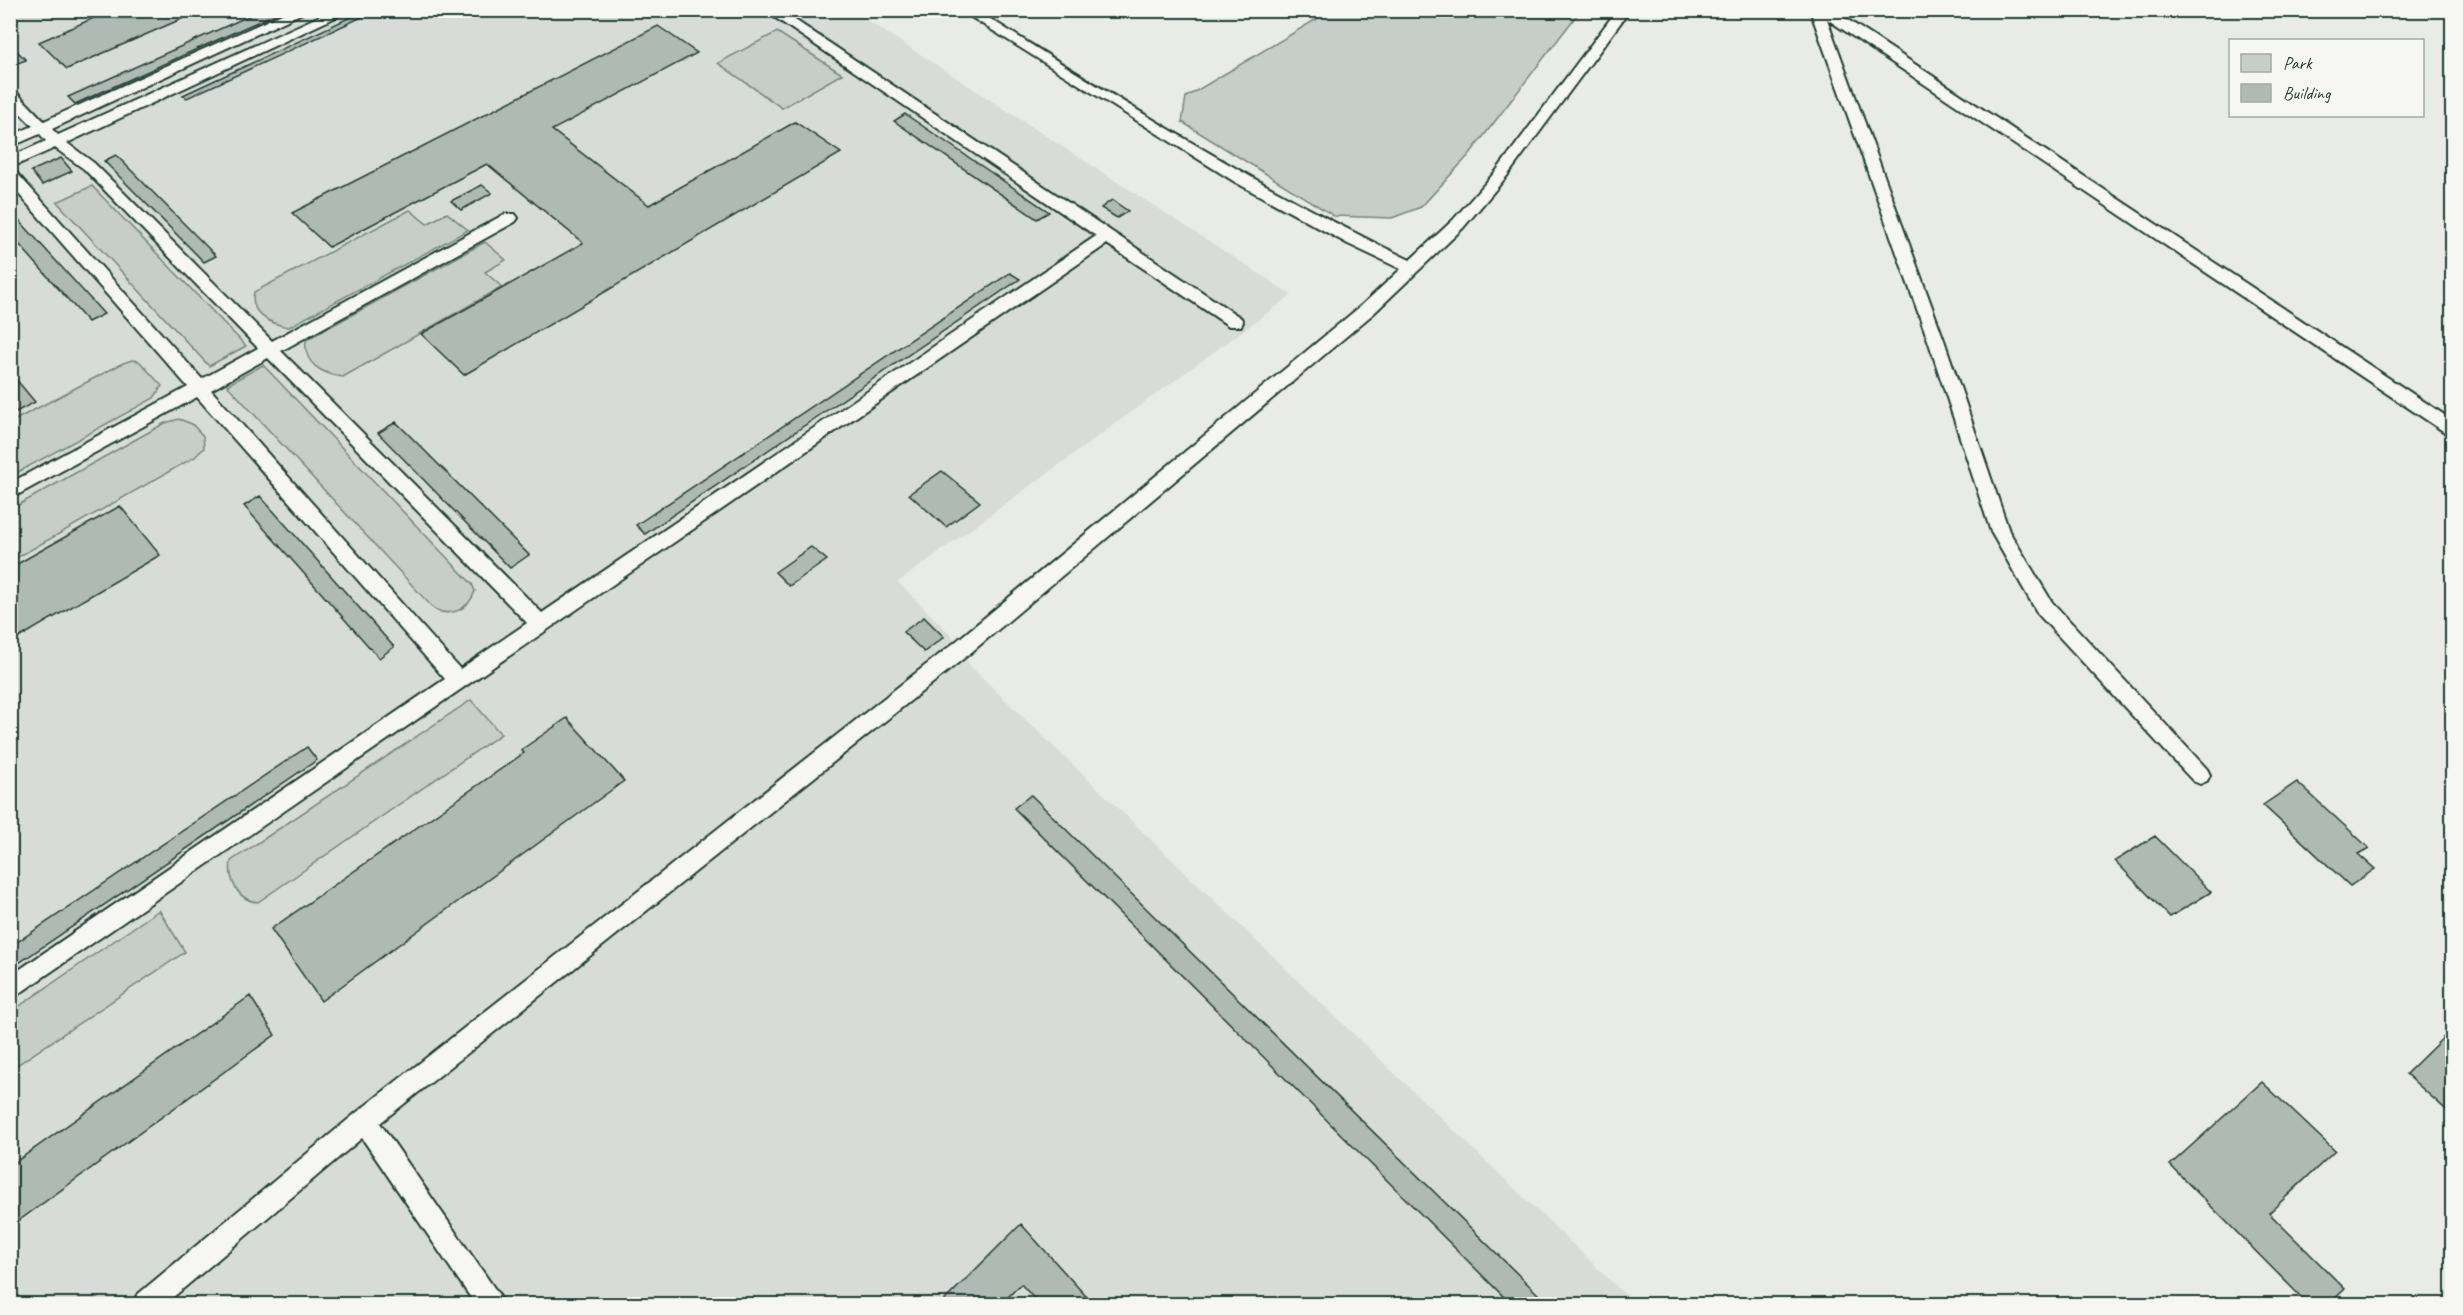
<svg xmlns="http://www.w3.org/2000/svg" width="2463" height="1315" viewBox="0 0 2463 1315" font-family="Caveat,sans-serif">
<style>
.built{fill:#d8dcd8}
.green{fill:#c7cec9;stroke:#73867e;stroke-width:1.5}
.building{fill:#b0bab5;stroke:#1f3d34;stroke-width:1.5}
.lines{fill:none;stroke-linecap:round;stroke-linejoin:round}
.service-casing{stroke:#1f3d34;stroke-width:4}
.service{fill:#f6f6f2;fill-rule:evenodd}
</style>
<rect width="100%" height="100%" fill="#e9ebe7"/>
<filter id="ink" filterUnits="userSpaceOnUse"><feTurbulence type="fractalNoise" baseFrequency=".0167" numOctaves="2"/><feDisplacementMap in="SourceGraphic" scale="12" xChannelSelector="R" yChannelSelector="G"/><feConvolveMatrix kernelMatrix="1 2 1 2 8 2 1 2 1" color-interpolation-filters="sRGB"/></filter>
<g filter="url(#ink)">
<path class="built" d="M10,11H853L1292,295L898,582L952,636L970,666L1635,1304H11Z"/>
<path class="green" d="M1330,11V10L1580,11L1469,155L1421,207L1392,218L1334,216L1182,122L1186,97Z
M777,32L842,74L782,108L718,63Z
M92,186L246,346L209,366L57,202Z
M410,210L427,224L447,213L468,230L289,327C270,324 249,314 254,292Z
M485,242L506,260L485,272L502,287L343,377C322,374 303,364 306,340Z
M132,360L139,361L162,386L154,398L11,476V422L123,363Z
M263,365L472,584L475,591C469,609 451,618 434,609L227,385Z
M179,419L192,424L203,436L204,448L195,457L11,561V509L165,423Z
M471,700L501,734L258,902C238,901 228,880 231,861Z
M159,910L185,952L11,1069V1012Z"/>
<path class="building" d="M112,10H202L67,69L39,42Z
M262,10H284L75,104L68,97Z
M366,10H377L187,98L183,95Z
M658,26L697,53L552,130L649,205L795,122L841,153L464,375L421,334L583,243L487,164L329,247L292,213Z
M14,48L26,60L10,66V49Z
M905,114L1049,212L1037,219L894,121Z
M116,155L216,256L204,262L104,161Z
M61,158L72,171L42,185L31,171Z
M482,185L492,193L461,210L451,201Z
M1112,200L1128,211L1117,218L1101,208Z
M10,210L104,314L88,322L10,234Z
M1010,273L1020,279L645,534L636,525Z
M10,372L35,402L10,415Z
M396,422L529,555L510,568L378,433Z
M942,471L980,502L946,527L909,494Z
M260,496L394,647L379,658L244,506Z
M120,506L160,555L10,643V568Z
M811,547L827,560L789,586L775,572Z
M924,617L944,637L924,652L903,632Z
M567,718L624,781L321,1001L271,929L524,753L521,750Z
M307,747L317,760L10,969V947Z
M2297,782L2369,848L2358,854L2375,869L2350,886L2263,805Z
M1031,795L1548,1304H1511L1014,808Z
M2155,836L2211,892L2170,917L2115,861Z
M250,996L275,1035L10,1227V1166Z
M2452,1029V1115L2406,1074Z
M2262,1082L2335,1151L2269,1213L2345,1289L2329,1304H2308L2170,1165Z
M1021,1224L1093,1304H1039L1021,1284L1001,1304H941Z"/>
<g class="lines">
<defs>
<path id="service" d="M291,10H309L52,129L58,135L333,10H351L67,143L94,163L272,341L505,214H515L518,218L515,222L281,351L542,613L1096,236L764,10H780L1241,318L1243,322L1241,326H1229L1107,244L10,1000V976L445,679L197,397L10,499V483L188,387L10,184V169L15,171L202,379L258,348L84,169L55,148L10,168V157L46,141L40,134L10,147V136L33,126L10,103V90L15,91L44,121ZM268,358L527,623L460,669L211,390Z
M960,10H976C1118,99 1259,188 1410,260L1453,220L1497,170L1617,10H1630L1507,176L1463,228L1374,313L968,655L380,1123L499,1295L503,1304H475L362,1138L165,1304H133L137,1295L356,1113L954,643L1362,305L1401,269L1348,244L1235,182Z
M1810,10H1833L2452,420V435L2446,433L1827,19L1944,340L2009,531L2052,602L2207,769L2210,775L2207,781L2200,784L2193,781L2038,614L1991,532L1928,340Z"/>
</defs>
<use href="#service" class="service-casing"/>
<use href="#service" class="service"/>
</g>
</g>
<rect width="2463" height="1315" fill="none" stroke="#f6f6f2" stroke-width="36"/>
<rect x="18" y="18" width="2427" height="1279" fill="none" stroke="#1f3d34" stroke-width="2" filter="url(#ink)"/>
<rect x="2229" y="39" width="195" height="78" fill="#f6f6f2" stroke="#a0aca6" stroke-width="1.5"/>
<rect x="2241" y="54" width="30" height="18" fill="#c7cec9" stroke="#a0aca6" stroke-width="1.5"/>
<text x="2283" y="69" font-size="18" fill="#1f3d34">Park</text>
<rect x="2241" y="84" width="30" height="18" fill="#b0bab5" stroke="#a0aca6" stroke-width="1.5"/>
<text x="2283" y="99" font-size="18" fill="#1f3d34">Building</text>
</svg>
